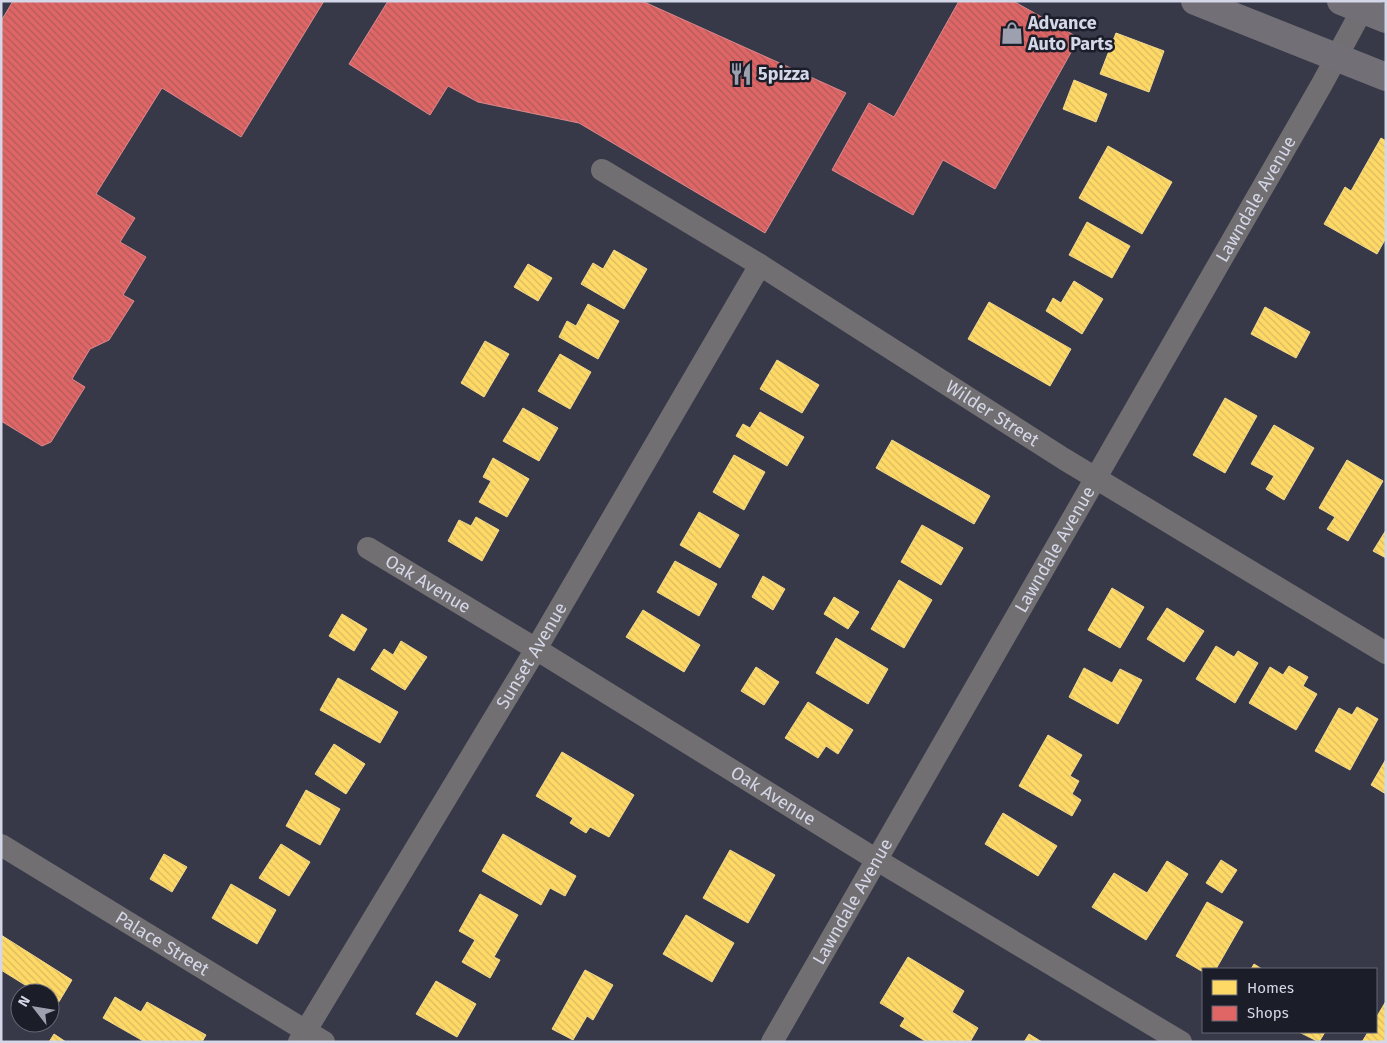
<svg xmlns="http://www.w3.org/2000/svg" width="1387" height="1043" viewBox="0 0 1387 1043" font-family="'Fira Sans',sans-serif">
<style>
.homes{fill:url(#homes-back-hatch);stroke:#f2d88d}
.shops{fill:url(#shops-back-hatch);stroke:#dc888d}
.lines{fill:none;stroke-linecap:round;stroke-linejoin:round}
.minor{stroke:#726f72;stroke-width:22}
.primary{stroke:#726f77;stroke-width:28}
.labels{text-anchor:middle;dominant-baseline:central;stroke-width:5;stroke-linejoin:round;paint-order:stroke}
.poi-label{font-size:18px;font-weight:bold;fill:#d4d7e7;stroke:#1b1d29;text-anchor:start}
.street-label{font-size:18px;fill:#d4d7e7;stroke:#1b1d29}
</style>
<defs>
<pattern id="homes-back-hatch" width="6" height="6" patternUnits="userSpaceOnUse" patternTransform="scale(1.25)"><rect width="6" height="6" fill="#ffd966"/><path d="M-1 5l2 2M0 0l6 6M5-1l2 2" fill="none" stroke="#d9ba5f"/></pattern>
<pattern id="shops-back-hatch" width="6" height="6" patternUnits="userSpaceOnUse" patternTransform="scale(1.25)"><rect width="6" height="6" fill="#e06666"/><path d="M-1 5l2 2M0 0l6 6M5-1l2 2" fill="none" stroke="#b05b5c"/></pattern>
</defs>
<rect width="100%" height="100%" fill="#373948"/>
<path class="homes" d="M1116,33L1164,51L1149,92L1100,74Z
M1074,80L1107,94L1096,122L1063,109Z
M1381,138L1386,141V238L1377,254L1324,224L1345,187L1351,191Z
M1108,146L1172,182L1142,234L1079,198Z
M1087,222L1130,246L1112,278L1069,255Z
M614,250L647,269L624,309L581,284L593,263L603,269Z
M528,264L552,278L538,301L514,287Z
M1074,281L1103,299L1082,334L1046,311L1053,298L1061,303Z
M989,302L1071,349L1050,386L968,339Z
M588,304L619,321L598,359L559,337L567,321L576,326Z
M1265,307L1310,332L1296,358L1251,334Z
M485,341L509,354L484,397L461,383Z
M560,354L591,372L570,409L538,391Z
M777,360L819,385L802,413L760,389Z
M1225,398L1257,416L1225,473L1193,455Z
M523,408L558,428L539,461L503,441Z
M760,412L804,437L787,466L736,436L743,424L750,428Z
M1274,425L1314,448L1284,500L1266,489L1274,476L1251,464Z
M892,440L990,496L974,524L876,468Z
M734,455L765,472L744,510L713,492Z
M493,458L529,479L507,517L479,502L491,481L483,477Z
M1347,460L1383,481L1348,541L1327,529L1335,517L1319,508Z
M699,512L739,535L720,568L680,545Z
M476,517L499,530L482,561L448,541L459,520L471,526Z
M922,525L963,548L941,585L901,562Z
M1386,530V558L1373,551Z
M675,561L717,584L699,616L657,592Z
M763,576L785,589L773,610L752,597Z
M899,580L932,600L904,648L871,629Z
M1112,588L1144,607L1120,648L1088,630Z
M834,597L859,612L848,629L824,614Z
M1167,608L1204,631L1184,662L1147,639Z
M643,610L700,645L684,672L626,637Z
M342,614L367,629L354,651L329,636Z
M836,638L888,669L868,704L816,673Z
M401,641L427,657L405,690L371,669L384,649L393,655Z
M1216,646L1234,657L1238,651L1258,663L1235,703L1196,679Z
M1289,666L1308,677L1303,686L1317,694L1296,730L1249,703L1270,667L1283,675Z
M756,667L779,682L764,705L741,691Z
M1084,668L1112,683L1120,669L1142,680L1118,724L1069,697Z
M338,678L398,712L380,743L320,710Z
M808,702L853,730L838,754L826,746L818,758L785,738Z
M1357,707L1378,719L1350,770L1315,751L1339,708L1352,715Z
M1048,735L1082,755L1070,776L1079,781L1072,794L1081,800L1072,816L1019,786Z
M334,744L365,764L346,794L315,774Z
M562,752L634,795L609,837L590,827L586,833L570,823L573,818L536,796Z
M1386,759V794L1371,785Z
M306,790L340,809L320,845L286,826Z
M1003,813L1057,846L1038,876L985,844Z
M503,834L576,876L565,896L550,888L541,905L482,871Z
M281,844L310,862L289,896L259,878Z
M730,850L775,875L748,923L703,898Z
M164,854L187,867L172,892L150,879Z
M1221,860L1237,870L1222,893L1206,883Z
M1167,861L1188,874L1146,940L1092,907L1114,873L1147,893Z
M231,884L276,910L257,944L212,918Z
M480,894L518,915L494,957L500,960L490,978L462,962L475,940L459,931Z
M1207,902L1243,922L1216,969H1203V972L1176,956Z
M686,915L734,943L712,982L663,954Z
M1,935L72,980L57,1005L50,1001V993H38L1,970Z
M908,957L964,991L952,1012L978,1028L970,1042H927L900,1026L905,1018L880,1003Z
M1254,964L1262,969H1251Z
M585,970L613,985L593,1020L587,1016L573,1040L552,1029Z
M436,981L476,1004L457,1037L416,1014Z
M115,997L141,1012L147,1002L206,1035L202,1042H145L103,1018Z
M1386,1001V1042H1362L1368,1032H1376V1018Z
M1299,1032H1325L1319,1042Z
M54,1034L66,1042H49Z
M1029,1034L1042,1042H1024Z"/>
<path class="shops" d="M13,1H324L241,137L162,88L96,194L135,218L120,242L146,257L123,295L134,301L109,340L90,349L72,379L85,387L51,442L42,446L1,421V21Z
M388,1H642L846,93L765,233L579,123L478,102L448,86L430,115L349,64Z
M959,1H1013L1079,38L995,189L943,160L913,215L832,170L869,103L894,117Z"/>
<g class="lines">
<g class="minor">
<path id="s1" d="M602,170L760,265L1064,459L1386,653"/>
<path id="s2" d="M368,548L536,649L877,860L1181,1042"/>
<path id="s3" d="M1,845L324,1042"/>
<path id="s4" d="M299,1042L536,649L760,265"/>
<path id="s5" d="M772,1042L1322,84L1362,10"/>
</g>
<path class="primary" d="M1195,1L1386,77
M1341,1L1386,19"/>
</g>
<defs>
<symbol id="shop-bare" viewBox="-9 -9 18 18"><path d="M-5-2.5h2.3a2.7 3.5 0 0 1 5.4 0H5L5.5 6h-11ZM-1.5-2.5h3a1.5 2.3 0 0 0-3 0Z" fill="#9da0af" stroke="#1b1d29" stroke-width="2.5" paint-order="stroke"/></symbol>
<symbol id="restaurant-bare" viewBox="-9 -9 18 18"><path d="M-5-6h1v4h1v-4h1v4h1v-4h1v5L-1.5 .5V6h-2V.5L-5-1ZM5-6V6H3V1.5H1.5Q1.5-4 5-6Z" fill="#9da0af" stroke="#1b1d29" stroke-width="2.5" paint-order="stroke"/></symbol>
</defs>
<g fill-rule="evenodd">
<use href="#shop-bare" x="996" y="17" width="32" height="32"/>
<use href="#restaurant-bare" x="725" y="58" width="32" height="32"/>
</g>
<g class="labels">
<g class="poi-label">
<text x="1028" y="23">Advance<tspan x="1028" dy="21">Auto Parts</tspan></text>
<text x="758" y="74">5pizza</text>
</g>
<g class="street-label">
<text stroke="none"><textPath href="#s5" startOffset="972">Lawndale Avenue</textPath></text>
<text stroke="none"><textPath href="#s1" startOffset="460">Wilder Street</textPath></text>
<text stroke="none"><textPath href="#s5" startOffset="568">Lawndale Avenue</textPath></text>
<text stroke="none"><textPath href="#s2" startOffset="70">Oak Avenue</textPath></text>
<text stroke="none"><textPath href="#s4" startOffset="451">Sunset Avenue</textPath></text>
<text stroke="none"><textPath href="#s2" startOffset="475">Oak Avenue</textPath></text>
<text stroke="none"><textPath href="#s5" startOffset="162">Lawndale Avenue</textPath></text>
<text stroke="none"><textPath href="#s3" startOffset="189">Palace Street</textPath></text>
</g>
</g>
<rect width="1387" height="1043" fill="none" stroke="#d4d7e7" stroke-width="5"/>
<rect x="1202" y="968" width="175" height="65" fill="#1b1d29" stroke="#656775"/>
<rect x="1212" y="980" width="25" height="15" fill="#ffd966" stroke="#656775"/>
<text x="1247" y="993" font-size="15" fill="#d4d7e7">Homes</text>
<rect x="1212" y="1006" width="25" height="15" fill="#e06666" stroke="#656775"/>
<text x="1247" y="1018" font-size="15" fill="#d4d7e7">Shops</text>
<g transform="translate(35 1008) rotate(301)"><circle r="24" fill="#1b1d29" stroke="#656775"/>
<path d="M0-4L9 19L0 12L-9 19Z" fill="#9da0af"/>
<text y="-8" font-size="14" font-weight="bold" text-anchor="middle" fill="#d4d7e7">N</text>
</g>
</svg>
